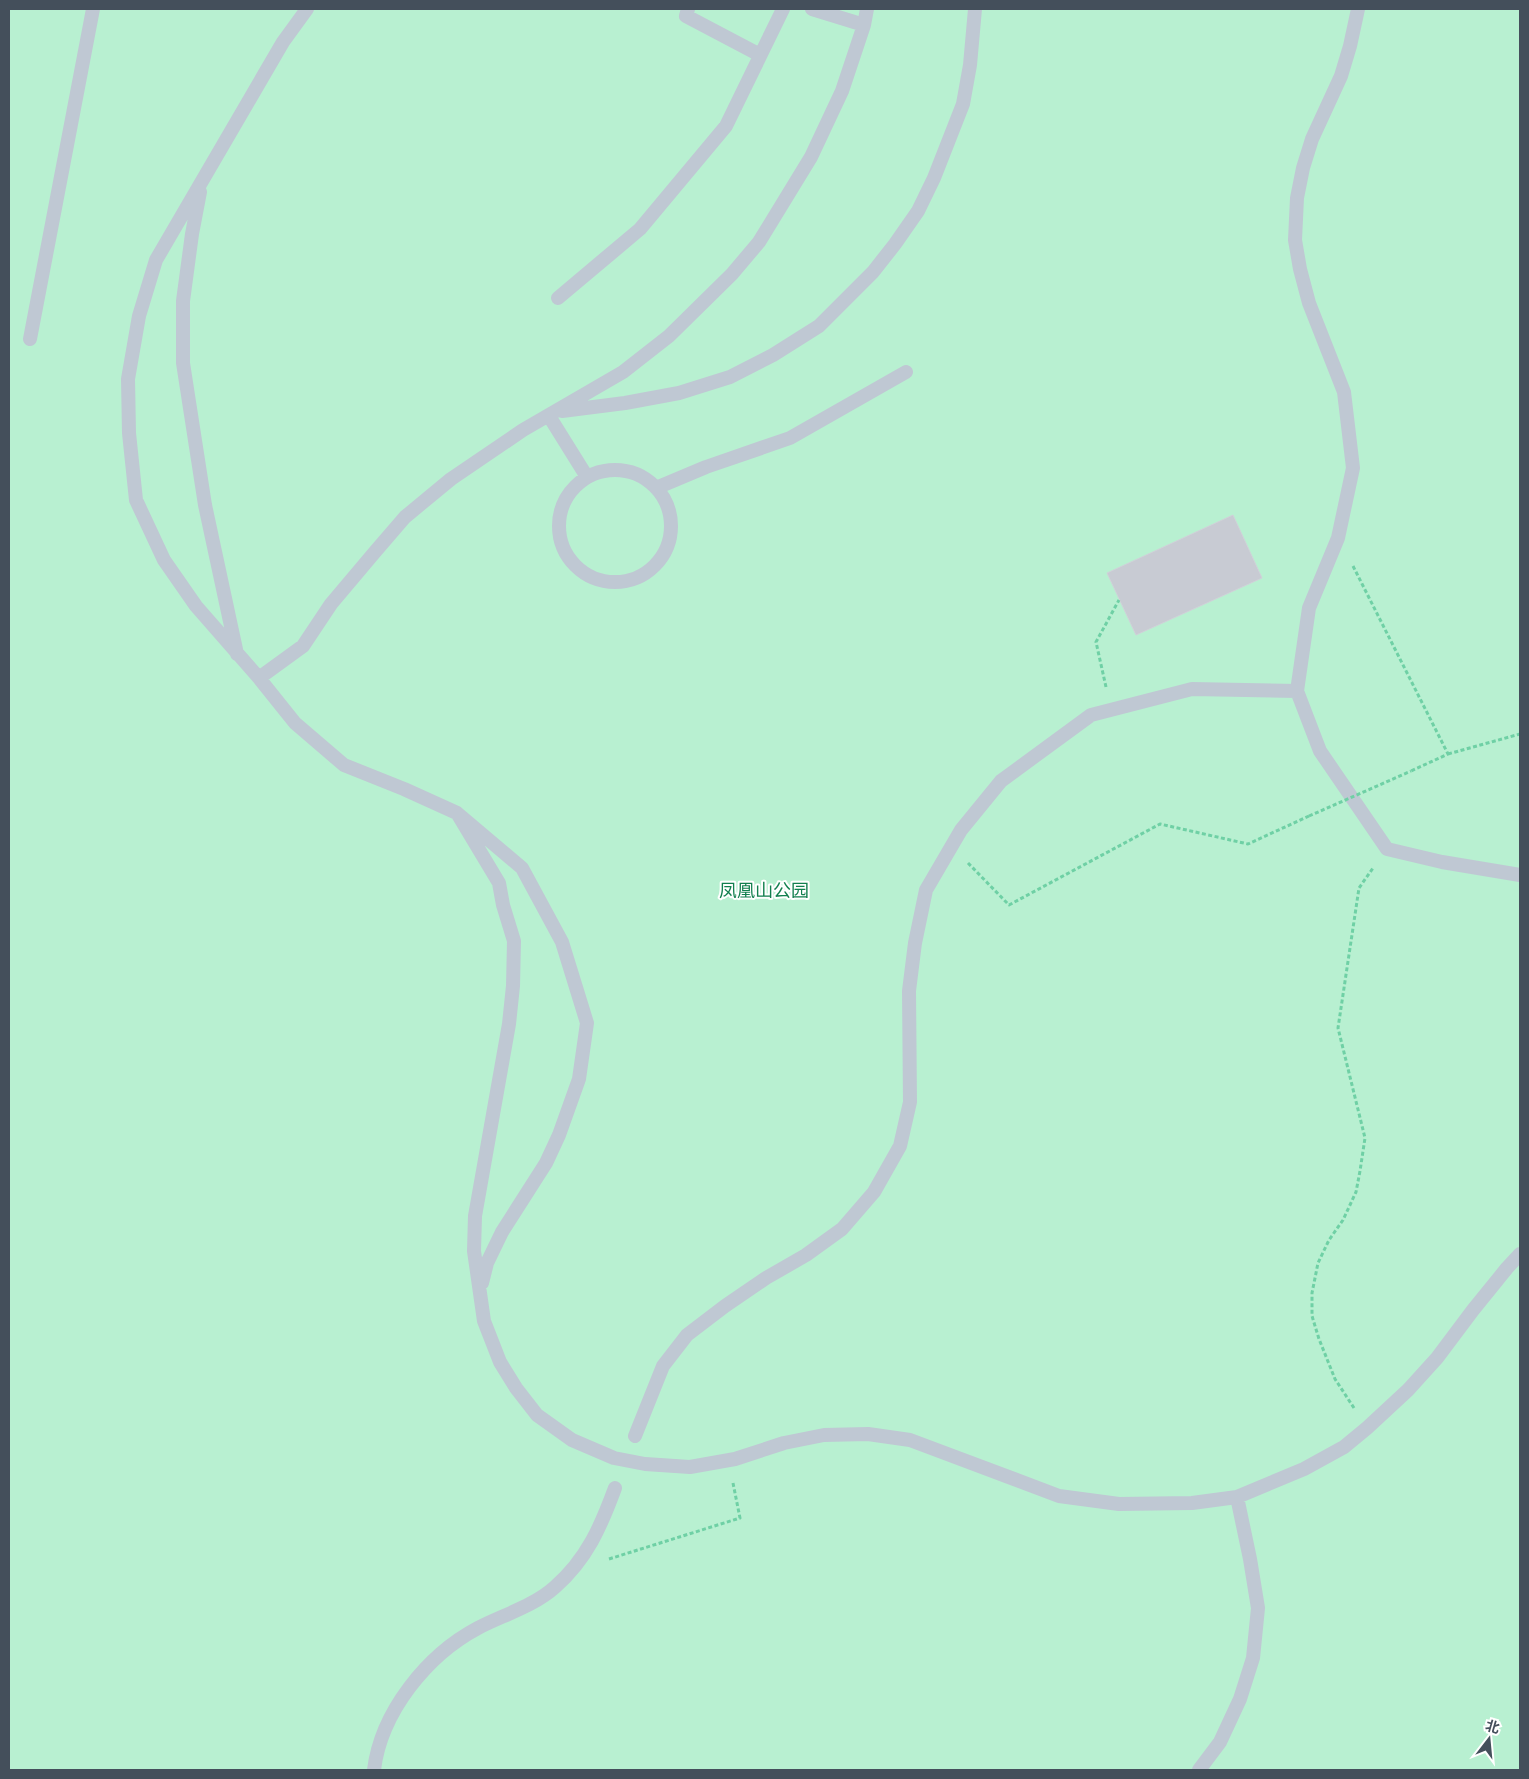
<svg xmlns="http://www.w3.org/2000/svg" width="1529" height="1779" viewBox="0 0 1529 1779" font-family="'Archivo Narrow','Noto Sans SC',sans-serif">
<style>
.green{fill:#b8f0d1}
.building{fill:#c8cbd3;stroke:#d0d2d9}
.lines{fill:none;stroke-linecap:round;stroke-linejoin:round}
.path{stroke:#6fd0a5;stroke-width:3;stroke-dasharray:4 2.5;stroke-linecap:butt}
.lane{stroke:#bfc8d3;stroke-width:14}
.path-bridge{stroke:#6fd0a5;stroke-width:3;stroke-dasharray:4 2.5;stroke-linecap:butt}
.labels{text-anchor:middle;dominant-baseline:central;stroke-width:4;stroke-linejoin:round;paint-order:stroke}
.park-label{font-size:18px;fill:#127f4e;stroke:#fff}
</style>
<rect width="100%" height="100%" fill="#f0eded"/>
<path class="green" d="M9,9H1520V1770H9Z"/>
<path class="building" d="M1233,515L1262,578L1136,635L1107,573Z"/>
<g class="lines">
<path class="path" d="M1353,566L1448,754L1411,771
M1106,687L1096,642L1119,600
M1448,754L1520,734
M968,863L1009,905L1160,824L1248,844L1309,816
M1354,1408L1335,1379L1319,1339L1312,1316V1293L1318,1263L1329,1240L1343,1220L1356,1192L1360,1171L1365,1138L1338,1028L1359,888L1373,868
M609,1559L740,1518L733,1483"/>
<path class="lane" d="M307,9L283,42L156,260L139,316L128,379L129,433L136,500L164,560L196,606L259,678L295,723L344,765L404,789L457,813L522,868L562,942L587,1023L579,1079L559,1135L546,1163L502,1232L487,1263L482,1283
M688,9L686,16L760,55
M812,9L864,25
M1358,9L1350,46L1341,76L1312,139L1303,168L1297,198L1295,240L1300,269L1309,303L1344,392L1353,468L1338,538L1309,608L1297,691L1320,751L1387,849L1442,862L1520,875
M200,192L192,234L183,301V363L205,505L237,654
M558,298L640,229L726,126L783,9
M30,339L93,9
M562,411L625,403L679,393L730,377L773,355L819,326L873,272L895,244L918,211L934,178L963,104L970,65L975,9
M549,416L587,477
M559 526a56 56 0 1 1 112 0a56 56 0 1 1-112 0Z
M656,488L706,467L790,438L906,372
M259,678L303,646L331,604L374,553L405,517L451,479L523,430L623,372L669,336L732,274L759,242L811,157L842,91L864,25L867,9
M457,813L499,883L503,905L514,941L513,986L509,1024L475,1216L474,1251L484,1321L500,1362L516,1388L537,1415L572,1440L614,1458L645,1464L690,1467L735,1459L784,1443L824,1435L868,1434L910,1440L1059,1496L1119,1504L1192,1503L1237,1497L1304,1469L1344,1447L1367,1428L1408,1390L1437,1358L1473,1310L1507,1268L1520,1254
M635,1436L663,1366L687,1335L725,1306L766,1278L806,1255L842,1229L874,1192L900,1146L910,1102L909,991L915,943L926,890L961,830L1001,781L1091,715L1192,689L1297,691
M374,1770C381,1712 427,1655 478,1628C503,1615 534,1606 555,1587C587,1559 601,1526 615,1488
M1199,1770L1220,1742L1240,1699L1253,1658L1258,1608L1250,1559L1237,1497"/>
<path class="path-bridge" d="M1309,816L1411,771"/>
</g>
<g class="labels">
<g class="park-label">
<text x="764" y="890">凤凰山公园</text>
</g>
</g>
<rect width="1529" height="1779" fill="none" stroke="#444f5b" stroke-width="20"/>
<g transform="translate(1489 1739) rotate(16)" stroke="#ffffff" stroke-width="4" paint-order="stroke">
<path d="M0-4L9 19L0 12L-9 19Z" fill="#444f5b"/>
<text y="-8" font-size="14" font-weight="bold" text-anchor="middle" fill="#444f5b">北</text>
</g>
</svg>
